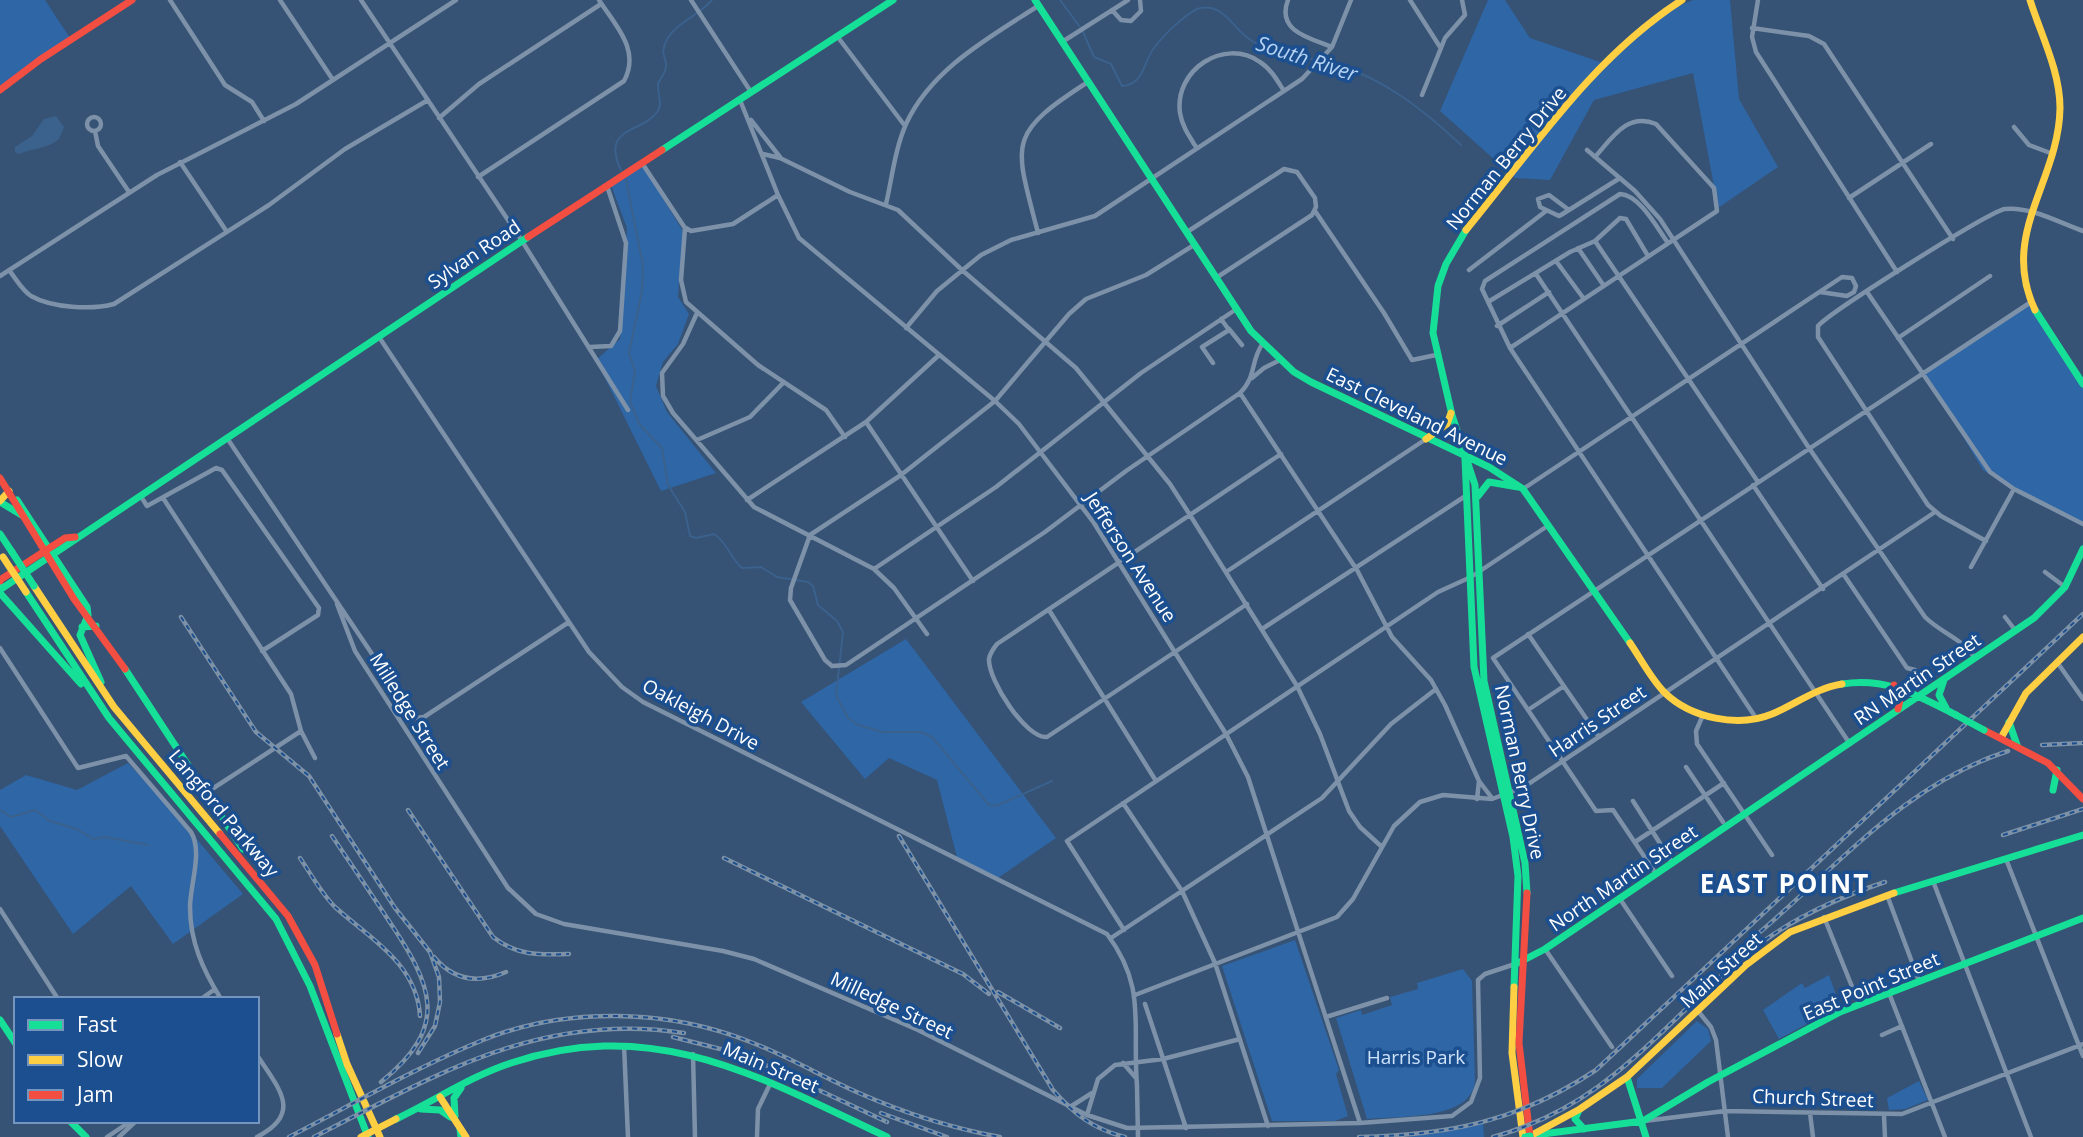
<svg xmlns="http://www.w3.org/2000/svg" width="2083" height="1137" viewBox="0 0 2083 1137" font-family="'Open Sans',sans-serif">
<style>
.green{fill:#2f66a5}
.water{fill:#3b618d}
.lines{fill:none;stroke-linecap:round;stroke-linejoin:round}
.stream{stroke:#3b618d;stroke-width:2}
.street{stroke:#7d92a8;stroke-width:4.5}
.fast{stroke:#16e098;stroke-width:7}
.slow{stroke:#ffcf43;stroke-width:7}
.jam{stroke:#f24e42;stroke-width:7}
.rail-casing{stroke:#7e92a7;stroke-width:4.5}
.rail{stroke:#1b4f8f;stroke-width:2;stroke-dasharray:5;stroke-linecap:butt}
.street-bridge{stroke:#7d92a8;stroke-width:4.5}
.fast-bridge{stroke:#16e098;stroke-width:7}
.slow-bridge{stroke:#ffcf43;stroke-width:7}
.labels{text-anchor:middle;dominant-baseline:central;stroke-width:7;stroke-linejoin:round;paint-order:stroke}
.street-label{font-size:19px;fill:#fff;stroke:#1b4f8f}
.park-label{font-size:19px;fill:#cfe3fa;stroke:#1b4f8f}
.water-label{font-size:21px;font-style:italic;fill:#b5d3f5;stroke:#1b4f8f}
.district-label{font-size:26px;font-weight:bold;letter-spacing:2px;fill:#fff;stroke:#1b4f8f}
</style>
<rect width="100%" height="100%" fill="#365274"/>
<path class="green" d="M0,0H45L70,38L0,90Z
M1488,0H1505L1530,38L1603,63L1674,8L1693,0H1730L1739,99L1778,167L1718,208L1693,73L1594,100L1550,180L1515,178L1440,111Z
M642,165L683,231L678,297L689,314L678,344L663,362L656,386L667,412L716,473L661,491L596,360L620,339L627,228L611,185Z
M2032,302L2083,383V524L2021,495L1983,470L1925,374Z
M906,639L1056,838L998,878L958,861L937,780L889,758L865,779L801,702Z
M128,763L168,805L243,894L173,944L131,886L73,934L0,826V790L26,775L77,790Z
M1295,940L1339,1070L1336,1074L1348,1116L1335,1121H1272L1222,966Z
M1463,969L1472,981L1475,1079C1475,1121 1397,1116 1367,1119L1336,1018L1361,1010L1362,1015L1392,1005L1390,997L1418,989L1417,983Z
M1829,975L1840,1006L1779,1039L1763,1010L1802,983L1805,988Z
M1697,1021L1708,1029L1711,1041L1662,1088H1637V1079Z
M1919,1081L1928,1100L1905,1109L1889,1110L1887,1098Z
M1483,1120L1484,1137H1409V1135L1424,1134Z"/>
<path class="water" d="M56,116L64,127L59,139C48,149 33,148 19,154L15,152V147L32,136L44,119Z"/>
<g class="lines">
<path class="stream" d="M1060,0L1080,27
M1083,32L1094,57L1111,64L1122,86C1145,84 1143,62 1154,48C1163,36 1183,16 1197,9C1227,0 1233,35 1260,45C1284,56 1312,57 1337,65C1385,79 1425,111 1461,145
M621,170C600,126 642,134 658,111C663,103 657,93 658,84C660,78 667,72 666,64C665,56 661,53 665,44C672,24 699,16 712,0
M626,180L643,265L642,291L629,353L635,371L630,402L640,425L662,448L668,485L685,512L690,536L696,538L714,534C728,543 730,558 742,568L761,567L777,577L808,582L813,586L818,605L837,621L843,632L836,695L848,718L858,725L883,732H921L932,737L989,805L996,806L1052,781
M0,810L11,817L35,810L50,821L77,829L93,839L105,837L148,845"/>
<path class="street" d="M170,0L225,85L252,102L264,121
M280,0L333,80
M361,0L522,241L628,410
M691,0L751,92
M1288,0C1276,31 1309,38 1332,47
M1410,0L1440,47
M1758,0L1752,37L1756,52L1897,272
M1112,10L1121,20L1131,21L1141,11L1140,0
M1752,28L1809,36L1824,44L1953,239
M837,36L905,126
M1062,42L1128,0
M1422,95L1445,38L1465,15L1462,0
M740,100L778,195L799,238L995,401L1019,424L1094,523L1226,734L1248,777L1360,1123
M87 124a7 7 0 1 1 14 0a7 7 0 1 1-14 0Z
M439,118L479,84L601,4
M751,120L780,157
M2014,127L2029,145L2053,154
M95,131L98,146L129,192
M1196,147C1189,136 1182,126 1180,113C1174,70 1224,37 1260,62C1271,69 1277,80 1284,91
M1587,150L1635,191L1660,219L1809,448L1925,617C1941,633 1962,638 1975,658
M763,154L780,158L850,192L898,210L962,270L1076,368L1170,484L1190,515L1297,686L1320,734L1349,811L1360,827L1382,847
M180,162L227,232
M642,163L685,228L681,280L686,302L758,365L826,410L845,437
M478,177L624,81C641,50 615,25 599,0
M1849,198L1931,144
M886,204C892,178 895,149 906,124C931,69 990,37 1038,6
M1569,210L1549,195L1538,199L1540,207L1559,216L1561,215L1620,178
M1315,211L1384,313L1412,360L1436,355
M686,228L691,231L733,224L778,195
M1187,232L1284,169L1297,172L1315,198L1316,207L1312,215L1216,278
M1038,233C1015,143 1005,135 1088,82
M1595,241L1758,482
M1668,243C1657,228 1640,195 1620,194L1485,281L1482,289L1510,348L1756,718
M1194,245L1146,275L1086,299L1069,314L995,401L901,475L810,535L791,588L790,600L825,660L832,666L846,665L1045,532L1126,471L1240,393C1257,376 1250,361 1263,343
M1578,248L1604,286
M1556,261L1584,299
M9,270C16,279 22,290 31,296C52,308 92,310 114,304L269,205L345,149L428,100
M1469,270L1546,211
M1536,274L1850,744
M0,276L157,175L296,104L456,0
M1867,292L1990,472L2014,489L2083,524
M1488,302L1570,252L1595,241L1620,218L1626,219L1648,256
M697,313L683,344L662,373L663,396L673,413L754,507L874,569L894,588L927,634
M1497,326L1549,292
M906,328L937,291L981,255L1011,240L1095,216L1302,79L1332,47L1351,0
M1229,329L1242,345
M379,337L589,652L622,687L643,702L1107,934C1147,987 1132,1024 1137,1086
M1898,338L1990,276
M590,347L611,346L620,331L626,243L607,186
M1510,348L1717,211L1714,188L1656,124C1627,112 1612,138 1595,157
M1213,363L1202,347L1229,330L1221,319
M1252,378L1264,368L1280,360
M1240,393L1357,570L1392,637L1431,680L1445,705L1479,781L1477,799
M866,422L973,581
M227,438L415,718L424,717L569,622
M697,440L750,417L784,382
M1753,485L1823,589
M1523,489L1842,277L1852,278L1856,286L1854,292L1847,296L1820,292
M140,495L147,506L216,468L222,470L319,608L318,615L262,651
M163,498L291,694L301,731L315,758
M747,500L866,422L939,355
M1986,541L1941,516L1928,505L1818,337V326C1830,312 1990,211 2005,209C2030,206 2060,223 2083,231
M1971,567L2014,489
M874,569L996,487L1141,373L1235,310
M1226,572L1426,439
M2045,572L2065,587
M1844,575L1907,668L1915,670
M337,604L355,651L508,888L536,914L564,924L723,951L754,959L918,1030L1087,1115L1127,1128L1360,1123L1452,1116L1471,1102L1480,1078L1478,980L1485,974L1515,964
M1247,604L1047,737C1026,739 988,680 989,659C990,653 993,649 997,644L1281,454
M1049,610L1156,781
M2005,617L2015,630
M1262,629L1467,495
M1528,634L1599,737
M0,648L78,768L126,756L191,832C203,852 190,885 190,907C190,942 203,970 221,999
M2057,662L2083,699
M1528,710L1564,686
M1703,715L1696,731L1697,744L1772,855
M1686,767L1723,822
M1479,781L1492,798
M206,793L301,731
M1633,801L1670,859
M1123,803L1182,891L1215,963L1268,1126
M1635,842L1724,783
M2006,859L2083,1056
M1656,874L1613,810L1596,811L1493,658L2031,302
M1933,881L2031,1137
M1887,895L1919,981
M1620,899L1672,976
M0,909L58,999
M1824,917L1859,1004
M1124,930L1067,841L1438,592L1471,577L1549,525
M1111,938L1322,798L1391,724L1436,689
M1545,949L1612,1047
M1889,993L1945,1137
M1135,995L1337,917L1353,899L1394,826L1420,802L1443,795L1492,799L1524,787L1935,512
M201,999L215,989
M1145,1004L1186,1128
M1698,1011L1711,1027L1716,1040L1728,1137
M1326,1017L1387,998
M1882,1035L1902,1026
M624,1045L628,1137
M693,1054L695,1137
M1123,1063L1136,1078
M1070,1107L1092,1093
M1810,1113L1813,1137
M1087,1115L1098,1079L1115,1065L1163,1059L1240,1039
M1884,1116L1885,1137
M1644,1121L1725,1111L1902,1114L2083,1044
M107,1137L131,1121
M119,1137L136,1121
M257,1137C304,1113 278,1088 257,1055
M757,1137L758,1109L771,1082"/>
<path class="fast" d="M1035,0L1251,331L1294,372L1311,382L1489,467L1523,489L1630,643
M662,150L893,0
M1466,230L1446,264L1438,286L1433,333L1452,415L1475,485L1484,681L1525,863L1527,893
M2035,310L2083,384
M1465,459L1474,667L1513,837L1518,876L1514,987
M1478,496L1489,482L1518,487
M17,500L87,607L88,615
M0,502L30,520
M0,534L12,552
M0,587H3
M1,589L528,237
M26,592L109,718L276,919L310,986L368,1137
M0,593L81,684
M88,615L80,635L101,682
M82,627L96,626
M125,669L243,849
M1944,680L1939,695L1946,708
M1842,684C1887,677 1916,695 1956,715
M2009,722L2017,745
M2053,790L2057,770
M1894,893L2083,835
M1516,964L1545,949L2034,618L2065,587L2083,549
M0,1020L16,1044
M1627,1077L1646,1137
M421,1109L440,1110L450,1117
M1579,1110L1575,1119L1584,1129
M455,1116L454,1098L461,1088
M396,1119C434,1101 471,1076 511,1063C655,1015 760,1077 887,1137
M70,1121L86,1137
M460,1129L461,1137
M1535,1135L1643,1121L1708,1082L1840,1012L2083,918"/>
<path class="slow" d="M2030,0C2041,35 2060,71 2060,108C2059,182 1999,234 2035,310
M1466,230C1532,150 1593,57 1682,0
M1426,439L1447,424L1451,413
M0,501L9,491
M34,586L114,707L220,834
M1630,643C1641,659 1651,679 1665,693C1691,718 1738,728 1772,714C1796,704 1816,688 1842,684
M2001,738L2026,693L2083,637
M1514,987L1512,1053L1523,1137
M337,1034L347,1064L380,1137
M440,1097L466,1137
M1530,1136L1580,1109L1627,1077L1746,965L1790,932L1894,893"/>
<path class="jam" d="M0,90L41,59L132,0
M528,237L662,150
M0,478L74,599L125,669
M0,580L65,538L75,537
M0,580V581
M1894,685L1900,700L1898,709
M1984,730L2048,763L2083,799
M220,834L288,916L315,965L337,1034
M1527,893L1519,1043L1530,1137"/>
<defs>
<path id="rail" d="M181,617L256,732L309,776L395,908L430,952L439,977L440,1002L435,1026L418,1053
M2042,745L2083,743
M408,810L493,937C517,956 540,955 569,954
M2003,835L2083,809
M332,836C351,864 370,892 389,921C432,985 451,1026 381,1082
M899,836L1053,1090C1074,1114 1093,1129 1125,1137
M300,858C311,874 321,893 335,907C369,938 417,963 420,1016
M724,858L963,974L989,994
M1753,938C1837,868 1901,786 2008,751
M434,957C454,981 478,984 506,972
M998,992L1060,1028
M673,1037L744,1055L887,1122
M881,1113L947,1137
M289,1137C353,1104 417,1067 483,1040C567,1006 670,1009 753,1043C789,1057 823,1077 859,1093C904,1113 951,1128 1000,1137
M314,1137C436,1075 541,1011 684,1033
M1359,1137C1450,1135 1519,1121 1596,1070L2083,614
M1493,1137C1609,1105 1658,1028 1744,956C1786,921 1834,899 1885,882"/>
</defs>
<use href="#rail" class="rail-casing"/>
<use href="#rail" class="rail"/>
<path class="street-bridge" d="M1137,1086L1138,1137"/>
<path class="fast-bridge" d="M12,552L34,586
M1956,715L1984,730
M1525,1137L1530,1136"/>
<path class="slow-bridge" d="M3,557L26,592
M361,1137L396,1119"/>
</g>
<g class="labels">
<g class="street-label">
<text transform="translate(1506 158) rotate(-51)">Norman Berry Drive</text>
<text transform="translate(474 254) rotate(-34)">Sylvan Road</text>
<text transform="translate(1417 416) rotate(26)">East Cleveland Avenue</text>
<text transform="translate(1131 557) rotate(57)">Jefferson Avenue</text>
<text transform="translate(1917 679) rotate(-34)">RN Martin Street</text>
<text transform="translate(410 711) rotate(58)">Milledge Street</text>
<text transform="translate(701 714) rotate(28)">Oakleigh Drive</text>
<text transform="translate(1597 721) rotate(-34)">Harris Street</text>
<text transform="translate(1520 772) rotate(78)">Norman Berry Drive</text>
<text transform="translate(224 813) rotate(50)">Langford Parkway</text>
<text transform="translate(1623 878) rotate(-34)">North Martin Street</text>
<text transform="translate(1721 970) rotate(-42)">Main Street</text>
<text transform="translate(1871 986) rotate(-23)">East Point Street</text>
<text transform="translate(892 1005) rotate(25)">Milledge Street</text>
<text transform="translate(771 1067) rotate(23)">Main Street</text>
<text transform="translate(1813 1098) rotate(2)">Church Street</text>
</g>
<g class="park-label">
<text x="1416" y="1057">Harris Park</text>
</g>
<g class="water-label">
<text transform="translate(1307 58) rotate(18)">South River</text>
</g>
<g class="district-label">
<text x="1785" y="883">EAST POINT</text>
</g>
</g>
<rect x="14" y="997" width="245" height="126" fill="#1b4f8f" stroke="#7695bc" stroke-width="2"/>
<rect x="28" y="1020" width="35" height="10" fill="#16e098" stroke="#7695bc" stroke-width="2"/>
<text x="77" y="1032" font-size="21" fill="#ffffff">Fast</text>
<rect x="28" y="1055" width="35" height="10" fill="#ffcf43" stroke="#7695bc" stroke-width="2"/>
<text x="77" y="1067" font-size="21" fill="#ffffff">Slow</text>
<rect x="28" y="1090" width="35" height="10" fill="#f24e42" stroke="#7695bc" stroke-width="2"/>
<text x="77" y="1102" font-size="21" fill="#ffffff">Jam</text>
</svg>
